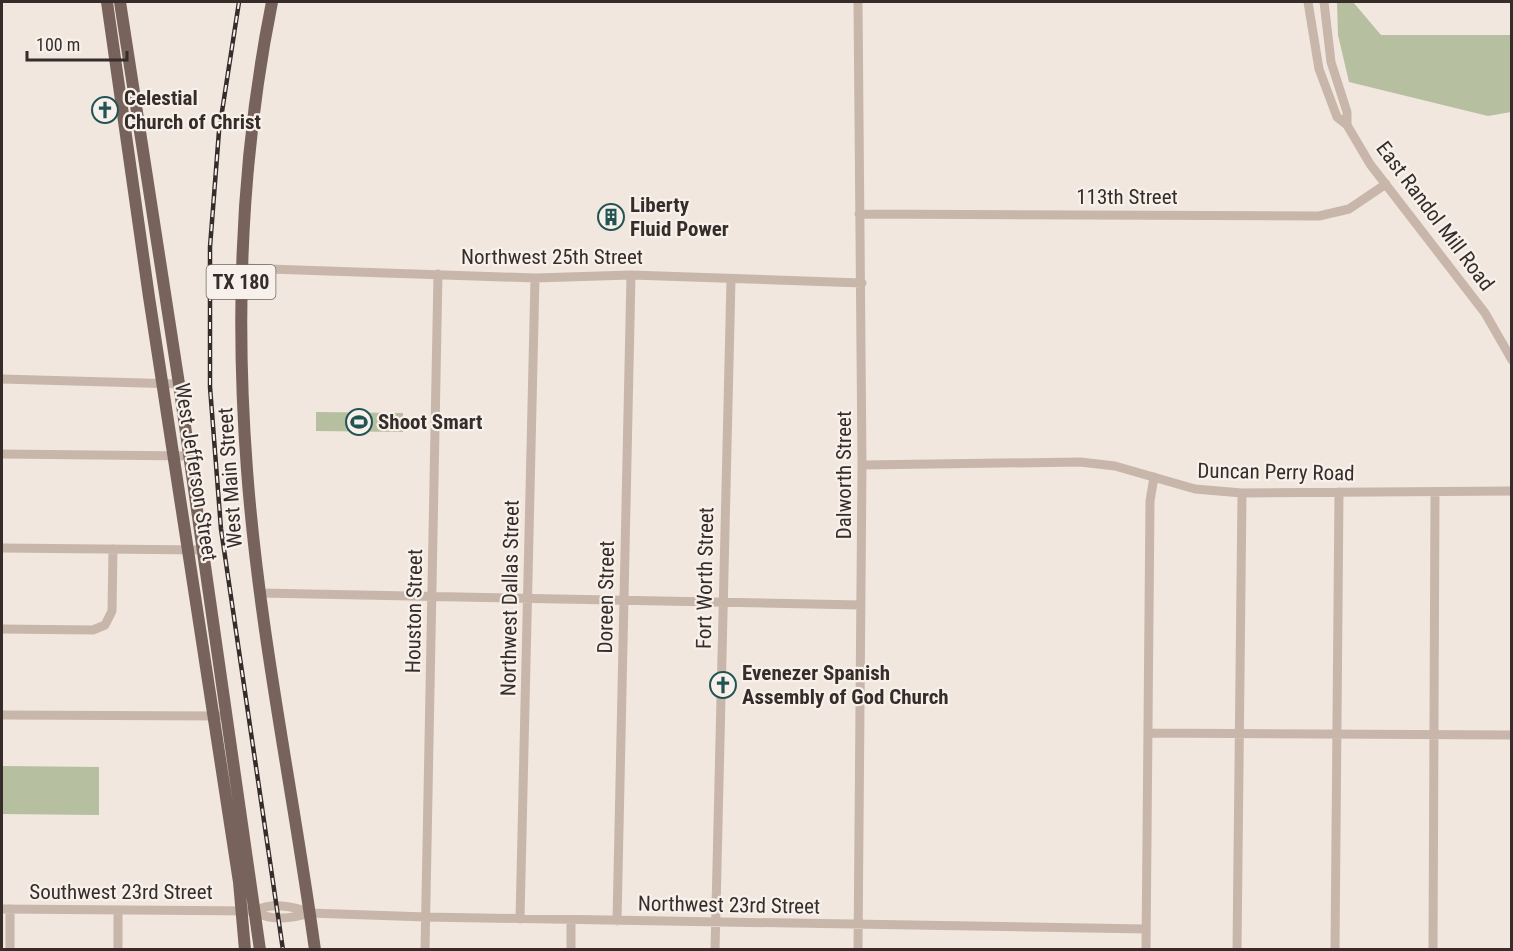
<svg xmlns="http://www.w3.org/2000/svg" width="1513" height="951" viewBox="0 0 1513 951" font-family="'Roboto Condensed',sans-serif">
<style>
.green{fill:#b6bf9f}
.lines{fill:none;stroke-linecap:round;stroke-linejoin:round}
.minor{stroke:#c8b6ab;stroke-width:9}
.major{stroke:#77635c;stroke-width:12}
.rail-casing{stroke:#362d2a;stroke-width:4.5}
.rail{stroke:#f8f1eb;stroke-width:2;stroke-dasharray:7;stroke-linecap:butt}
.labels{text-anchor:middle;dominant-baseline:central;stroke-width:4.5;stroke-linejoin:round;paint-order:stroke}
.shield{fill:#f8f1eb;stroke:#706864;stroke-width:1.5}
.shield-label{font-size:20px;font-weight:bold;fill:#362d2a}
.poi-label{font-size:21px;font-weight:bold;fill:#362d2a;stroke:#f8f1eb;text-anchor:start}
.street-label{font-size:21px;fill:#362d2a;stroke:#f8f1eb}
</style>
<rect width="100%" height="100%" fill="#f1e7de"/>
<path class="green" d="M1337,2H1353L1381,35H1511V112L1488,116L1349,82L1338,35Z
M316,412L403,413V432L316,431Z
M2,766L99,767V815L2,814Z"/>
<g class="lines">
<path class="minor" d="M1308,2L1319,69L1337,117L1347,125L1370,164L1485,313L1512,360
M1324,2L1331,62L1347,112V125
M859,214L1319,216L1349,209L1386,184
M241,268L535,278L631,275L862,283
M2,379L179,384
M2,454L189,456
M862,465L1080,462L1115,466L1195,489L1242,493L1512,491
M2,548L203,550
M261,593L861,605
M2,629L93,630L105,625L112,611L113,549
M2,715L219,716
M1149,733L1512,735
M2,909L255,911C271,902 294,906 310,913L426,917L1146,929
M10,909V950
M118,911V950
M255,911C269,922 294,918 310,913
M520,919L535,278
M617,921L631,275
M425,950L438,274
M571,950V920
M715,950L731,279
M858,950L862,465L858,2
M1146,950L1150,501L1154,477
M1237,950L1242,493
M1335,950L1339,492
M1433,950L1435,492"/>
<path class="major" d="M107,2L149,297L239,882L245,950
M120,2L179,384L260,950
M272,2C241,156 235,313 247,470C259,631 293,790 315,950"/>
<defs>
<path id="rail" d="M239,2L219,131L210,247V387L221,529L283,950"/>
</defs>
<use href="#rail" class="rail-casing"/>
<use href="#rail" class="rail"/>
</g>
<defs>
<symbol id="church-ring" viewBox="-11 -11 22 22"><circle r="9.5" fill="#f8f1eb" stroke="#235454" stroke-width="1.5"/><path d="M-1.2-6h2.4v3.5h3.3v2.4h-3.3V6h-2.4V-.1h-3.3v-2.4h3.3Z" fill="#235454"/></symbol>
<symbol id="building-ring" viewBox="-11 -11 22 22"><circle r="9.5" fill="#f8f1eb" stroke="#235454" stroke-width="1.5"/><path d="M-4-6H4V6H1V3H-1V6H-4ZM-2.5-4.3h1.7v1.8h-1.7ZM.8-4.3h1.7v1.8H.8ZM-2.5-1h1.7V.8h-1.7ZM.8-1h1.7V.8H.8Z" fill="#235454"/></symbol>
<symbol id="stadium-ring" viewBox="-11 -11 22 22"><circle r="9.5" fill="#f8f1eb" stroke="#235454" stroke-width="1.5"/><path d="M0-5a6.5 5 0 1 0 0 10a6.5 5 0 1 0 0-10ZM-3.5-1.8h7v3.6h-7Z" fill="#235454"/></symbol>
</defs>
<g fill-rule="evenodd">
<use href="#church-ring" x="90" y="95" width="30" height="30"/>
<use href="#building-ring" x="596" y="202" width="30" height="30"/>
<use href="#stadium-ring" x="344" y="407" width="30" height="30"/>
<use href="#church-ring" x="708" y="670" width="30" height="30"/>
</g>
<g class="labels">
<rect class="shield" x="206.5" y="265" width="69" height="34" rx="4.5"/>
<g class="shield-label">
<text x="241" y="282">TX 180</text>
</g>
<g class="poi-label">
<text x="124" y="98">Celestial<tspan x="124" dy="24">Church of Christ</tspan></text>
<text x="630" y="205">Liberty<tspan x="630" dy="24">Fluid Power</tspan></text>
<text x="378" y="422">Shoot Smart</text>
<text x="742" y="673">Evenezer Spanish<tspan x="742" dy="24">Assembly of God Church</tspan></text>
</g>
<g class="street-label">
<text x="1127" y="197">113th Street</text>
<text transform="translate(1435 216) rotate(53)">East Randol Mill Road</text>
<text x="552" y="257">Northwest 25th Street</text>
<text transform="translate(196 472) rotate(81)">West Jefferson Street</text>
<text transform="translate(1276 472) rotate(1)">Duncan Perry Road</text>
<text transform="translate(844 475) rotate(-90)">Dalworth Street</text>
<text transform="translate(230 478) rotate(-94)">West Main Street</text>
<text transform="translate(705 578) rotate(-89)">Fort Worth Street</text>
<text transform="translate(606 597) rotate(-89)">Doreen Street</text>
<text transform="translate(510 598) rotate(-89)">Northwest Dallas Street</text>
<text transform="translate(414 611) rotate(-89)">Houston Street</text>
<text x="121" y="892">Southwest 23rd Street</text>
<text transform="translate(729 905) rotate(1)">Northwest 23rd Street</text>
</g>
</g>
<rect width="1513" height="951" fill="none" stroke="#362d2a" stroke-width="6"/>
<path d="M27 51v9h100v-9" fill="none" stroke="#362d2a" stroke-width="3"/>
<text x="36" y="51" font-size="18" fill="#362d2a" stroke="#f8f1eb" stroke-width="4.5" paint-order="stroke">100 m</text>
</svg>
